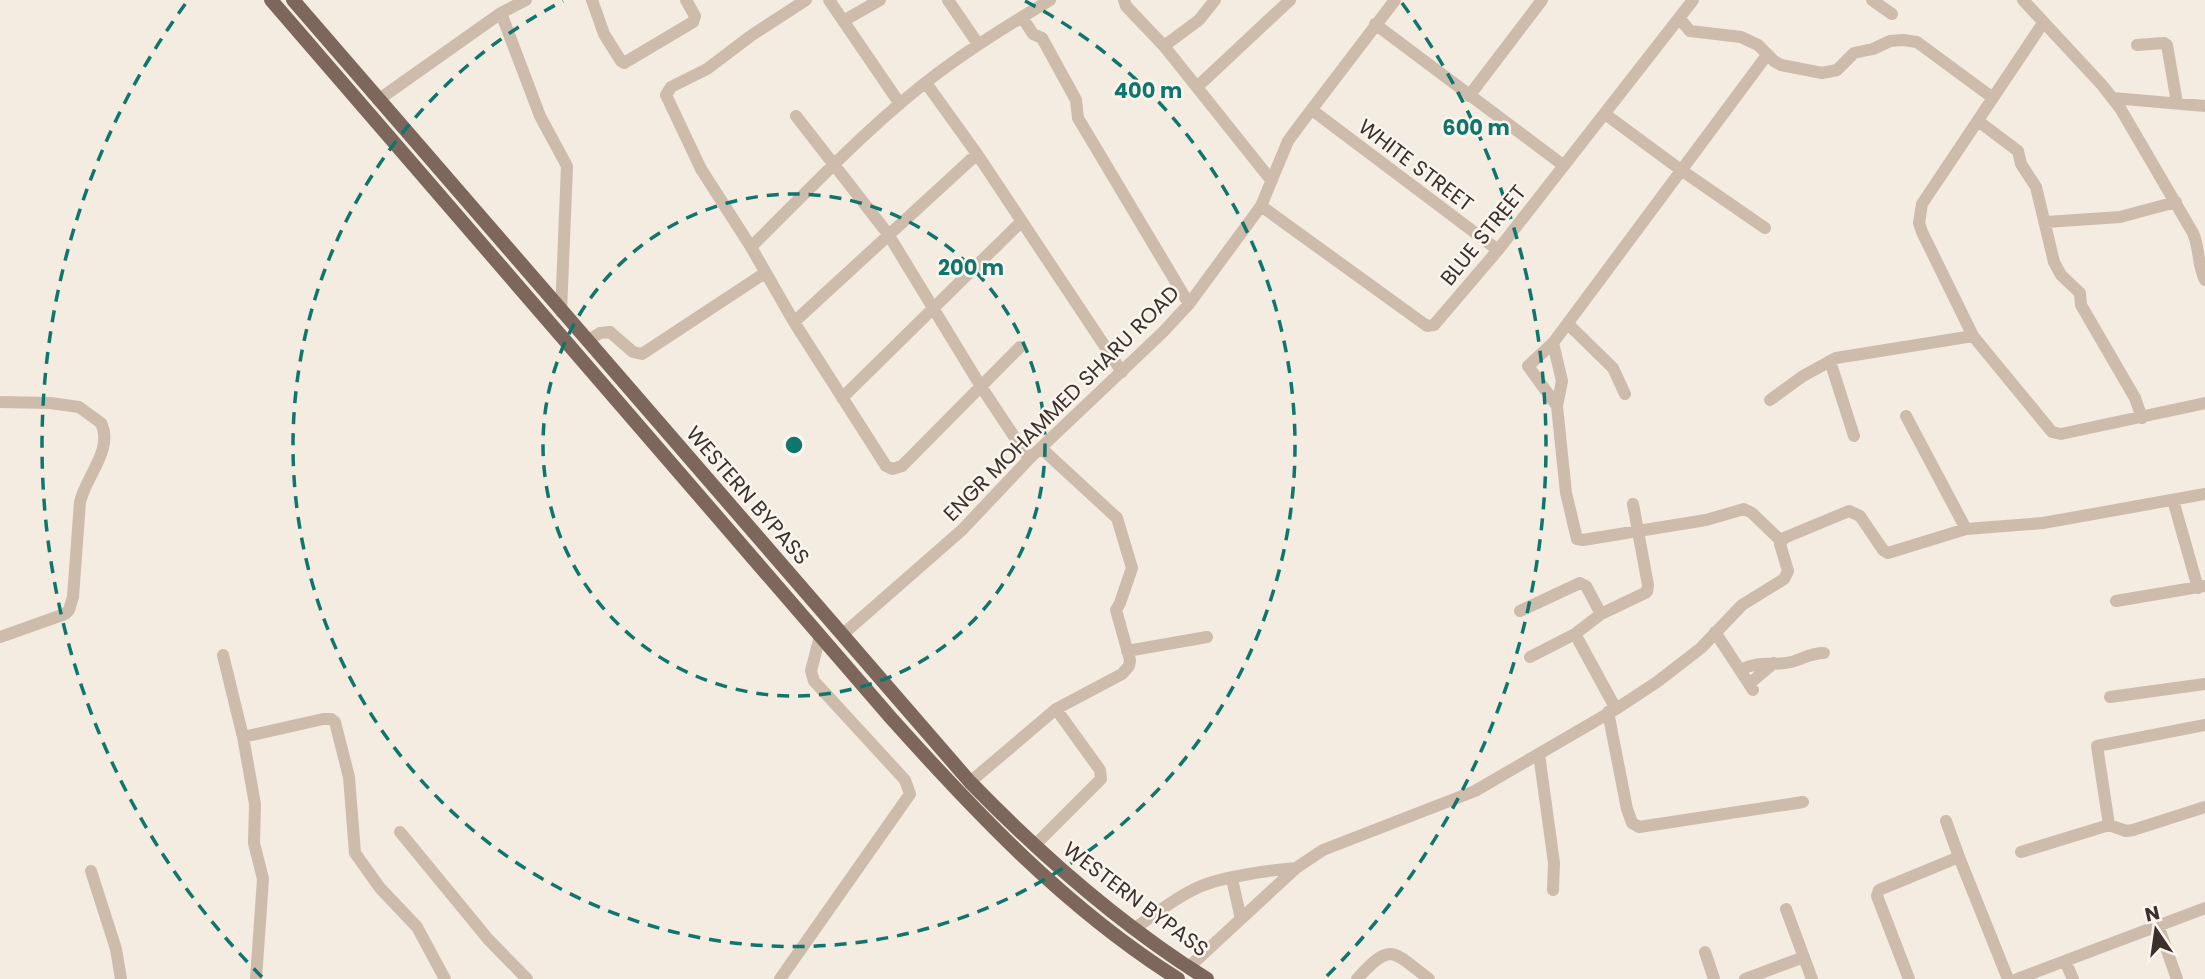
<svg xmlns="http://www.w3.org/2000/svg" width="2205" height="979" viewBox="0 0 2205 979" font-family="Poppins,sans-serif">
<style>
.lines{fill:none;stroke-linecap:round;stroke-linejoin:round}
.minor{stroke:#cdbbac;stroke-width:12}
.major{stroke:#7d675c;stroke-width:14}
.ring{fill:none;stroke:#0f766e;stroke-width:3.5;stroke-dasharray:12 9}
.labels{text-anchor:middle;dominant-baseline:central;stroke-width:5;stroke-linejoin:round;paint-order:stroke}
.street-label{font-size:21px;fill:#3b302b;stroke:#fbf5ee}
.centre{fill:#0f766e;stroke:#fbf5ee;stroke-width:3.5}
.ring-label{font-size:21px;text-anchor:middle;font-weight:bold;fill:#0f766e;stroke:#fbf5ee;stroke-width:5;stroke-linejoin:round;paint-order:stroke}
</style>
<rect width="100%" height="100%" fill="#f4ebe1"/>
<g class="lines">
<path class="minor" d="M592,0L604,34L621,61L624,63L693,22L695,16L686,0
M806,0L752,35L707,69L671,87L666,95L701,169L751,247L794,322L886,466L892,469L902,466L1020,347
M829,0L900,104
M948,0L978,44
M1124,0L1126,6L1164,46L1271,180
M1872,0L1892,14
M2023,0L2102,85L2120,108L2193,233C2200,249 2197,264 2205,280
M501,13L540,116L567,166L561,312
M1022,17L1033,34L1042,38L1076,100L1078,118L1189,304
M1679,18L1690,31L1741,37L1758,45L1774,61L1781,65L1822,73L1837,70L1854,53L1873,49L1890,41L1903,40L1917,42L1993,98
M843,21L880,0
M2043,23L1922,204L1919,223L1922,232L1973,336L2052,432L2061,434L2205,403
M1375,24L1563,165
M2137,45L2164,43L2167,45L2177,103
M1164,46L1199,20L1215,0
M926,83L977,154L1122,372
M1197,87L1290,0
M1469,96L1542,0
M2113,98L2205,106
M378,100L501,13L526,0
M1312,110L1498,250
M1605,114L1681,170L1765,228
M796,116L888,234L980,385L1029,459
M1978,121L2018,151L2021,164L2036,187L2054,262L2061,275L2080,293L2081,305L2135,398L2142,418
M1261,206L1427,326L1434,325L1498,250L1693,0
M2046,222L2120,217L2176,202
M751,247C811,188 870,124 938,73C974,46 1012,23 1050,0
M794,322L977,154
M1568,324L1613,368L1625,394
M587,341L600,333L610,332L633,352L642,354L765,273
M1553,343L1562,381L1557,406L1566,493L1577,539L1583,540L1706,520L1744,509L1752,513L1781,541
M1830,361L1854,436
M842,398L1021,222
M1770,400L1803,376L1836,358L1973,336
M0,402L50,403L79,407L101,423C114,449 86,476 80,502L73,597L69,610L65,614L0,637
M1557,406L1528,366L1553,343L1767,55
M1906,416L1966,529
M2173,500L2198,588
M2116,601L2205,586
M1520,611L1580,583L1586,586L1601,614
M1715,632L1753,690
M1575,634L1616,709
M842,635L962,530L1029,459L1163,332L1189,304L1261,206L1288,141L1299,126L1395,0
M1127,651L1207,637
M223,655L243,737L255,804L254,843L263,879L256,979
M1530,657L1575,634L1601,614L1647,592L1648,585L1633,504
M1740,670C1764,659 1770,667 1791,662C1803,659 1810,653 1824,653
M1749,684L1774,663
M2110,697L2205,684
M1608,712L1627,809L1632,823L1639,827L1803,802
M243,737L323,719H331L335,722L349,777L355,853L380,888L417,927L445,979
M1539,754L1554,863L1553,890
M970,782L1056,709L1122,674L1129,666L1130,660L1116,610L1120,603L1132,568L1117,518L1041,448
M1946,821L1959,857
M2109,825L2097,746L2205,725
M400,832L488,939L527,979
M1034,846L1101,779L1100,770L1056,709
M2021,852L2109,825L2126,831L2133,830L2205,807
M91,871L116,949L121,979
M1232,879L1241,919
M1786,909L1812,979
M2158,925L2177,979
M1134,929C1155,914 1175,898 1199,887C1221,877 1271,870 1296,868
M1705,952L1714,979
M2065,961L2073,979
M1189,967L1296,868L1323,850L1475,791L1616,709L1657,682L1701,648L1742,605L1784,579L1788,571L1780,544L1784,538L1849,511L1860,516L1883,550L1888,553L1966,529L2043,523L2205,494
M780,979L910,794L905,780L814,681L811,671L820,636
M1357,979C1391,941 1392,951 1429,979
M1745,979L1804,957
M1909,979L1877,896L1879,890L1959,857L2008,979
M2017,979L2205,908"/>
<path class="major" d="M271,0L891,718C978,815 1067,909 1178,979
M293,0L970,782C1042,856 1119,924 1207,979"/>
</g>
<g class="ring">
<circle cx="794" cy="445" r="251"/>
<path d="M1025 1A501 501 0 1 1 563 1"/>
<path d="M262 977A752 752 0 0 1 186 3M1402 3A752 752 0 0 1 1326 977"/>
</g>
<g class="labels">
<g class="street-label">
<text transform="translate(1416 165) rotate(37)">WHITE STREET</text>
<text transform="translate(1483 235) rotate(-51)">BLUE STREET</text>
<text transform="translate(1061 403) rotate(-45)">ENGR MOHAMMED SHARU ROAD</text>
<text transform="translate(748 495) rotate(49)">WESTERN BYPASS</text>
<text transform="translate(1136 899) rotate(37)">WESTERN BYPASS</text>
</g>
</g>
<circle cx="794" cy="445" r="10" class="centre"/>
<g class="ring-label">
<text x="1148" y="98">400 m</text>
<text x="1476" y="135">600 m</text>
<text x="971" y="275">200 m</text>
</g>
<g transform="translate(2156 930) rotate(347)" stroke="#fbf5ee" stroke-width="5" paint-order="stroke">
<path d="M0-5L12 26L0 18L-12 26Z" fill="#3b302b"/>
<text y="-10" font-size="19" font-weight="bold" text-anchor="middle" fill="#3b302b">N</text>
</g>
</svg>
